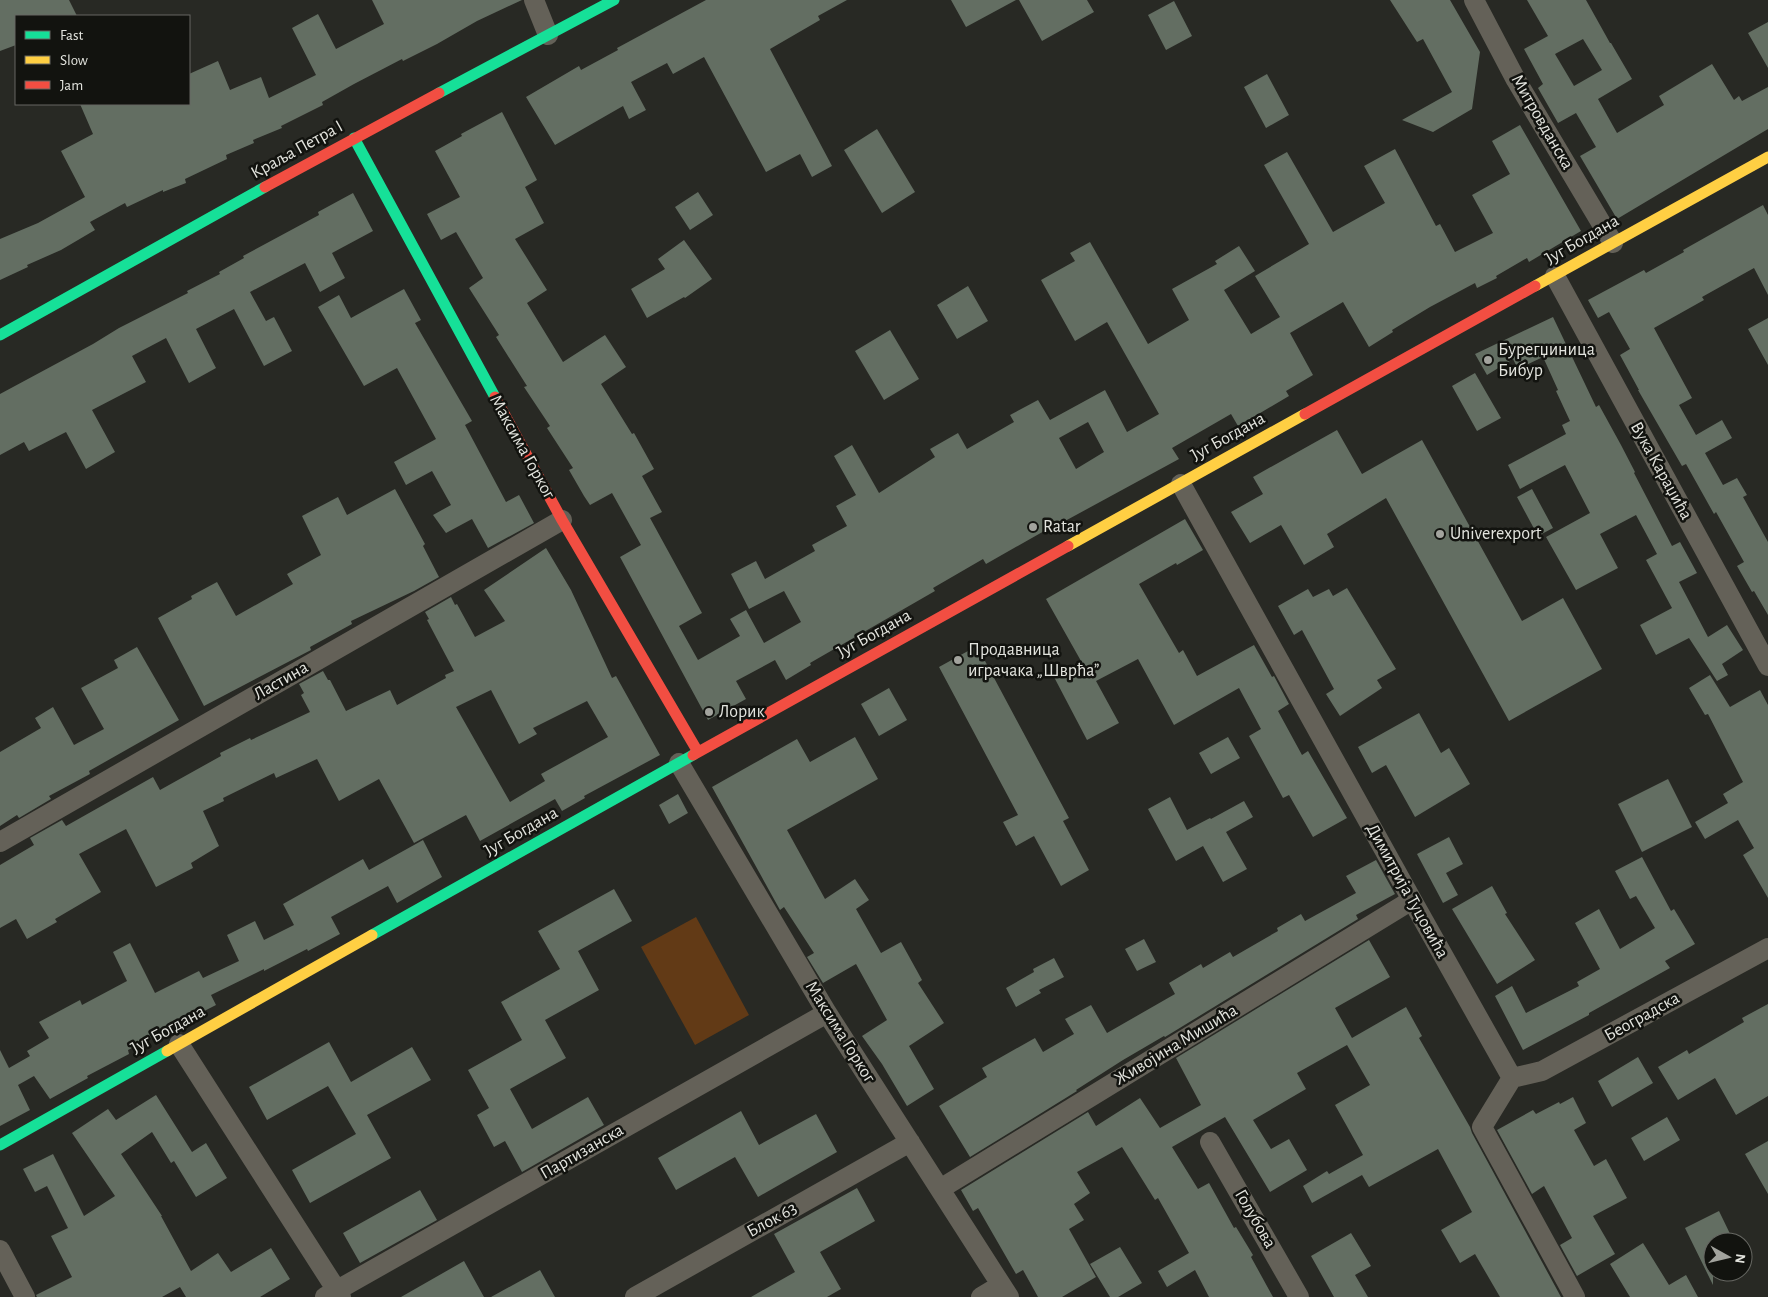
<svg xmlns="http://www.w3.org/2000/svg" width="1768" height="1297" viewBox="0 0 1768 1297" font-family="'Alegreya Sans',sans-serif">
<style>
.green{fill:#623a16}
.building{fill:#636e62;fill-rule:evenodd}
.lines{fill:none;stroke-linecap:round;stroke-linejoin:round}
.street{stroke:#646158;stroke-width:20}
.fast{stroke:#16e098;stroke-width:11}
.slow{stroke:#ffcf43;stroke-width:11}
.jam{stroke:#f24e42;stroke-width:11}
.poi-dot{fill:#a2a39d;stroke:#12130f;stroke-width:2}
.labels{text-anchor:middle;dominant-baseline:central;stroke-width:5;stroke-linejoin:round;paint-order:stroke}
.street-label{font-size:18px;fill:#e3e4de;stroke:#12130f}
.poi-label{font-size:18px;fill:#e3e4de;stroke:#12130f;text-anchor:start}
</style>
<rect width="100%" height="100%" fill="#282924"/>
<path class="green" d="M696,917L749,1015L695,1045L641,947Z"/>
<path class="building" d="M0,0H69L77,16H16V45L0,51Z
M372,0H522L477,21L437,44L403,61L402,59L354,84L322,102L323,105L281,126L282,128L253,140L254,143L226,155L227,159L185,179L186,183L163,192V190L127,207L125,203L90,222L95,230L61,250L27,265L28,267L0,280V239L38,223L85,197L61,151L93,134L80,104H189V74L218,61L230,90L261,77L269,98L316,75L292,28L318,14L336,49L384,24Z
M706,0H847L818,16L820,20L770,49L832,166L812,177L800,154L766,172L704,57L673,74L667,63L631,82L646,110L629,119L623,106L555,145L526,97L579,66L581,70L618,50L617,48Z
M951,0H1016L966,27Z
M1019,0H1087L1094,12L1042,41Z
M1390,0H1450L1480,52L1472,109L1433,132L1402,120L1452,92L1423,39L1417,42Z
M1527,0H1586L1610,43H1611L1632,79L1598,99L1617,133L1664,105L1659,96L1712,64L1734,100L1739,96L1742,101L1768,87V129L1617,219L1580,156L1596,147L1576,113L1558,123L1538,88L1543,84L1524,49L1548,36ZM1583,39L1602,70L1574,86L1555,54Z
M1174,1L1192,36L1166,50L1148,15Z
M1768,22V68L1748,33Z
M1267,74L1289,115L1266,128L1244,87Z
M502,112L537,180L525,187L544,223L515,239L547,290L527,303L563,362L605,335L626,367L601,384L632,434L634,433L654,469L642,476L662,512L650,518L702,613L679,626L698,660L740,636L730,619L746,610L764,643L801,622L784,591L749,609L731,574L756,561L765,579L815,551L812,545L847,526L836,506L856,495L834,456L852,445L879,493L935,457L930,449L958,433L967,449L1014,422L1010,415L1038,400L1050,420L1105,390L1127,432L1159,414L1107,322L1075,341L1041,280L1075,261L1070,253L1090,242L1148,344L1189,320L1172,289L1217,264L1215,261L1239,246L1255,271L1224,290L1251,334L1280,317L1255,276L1309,244L1264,165L1287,152L1333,232L1385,203L1364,166L1395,149L1436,226L1440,224L1455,252L1493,233L1472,195L1510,174L1492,141L1520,125L1581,231L1529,262L1527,258L1496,276L1497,278L1477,288L1475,283L1430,307L1392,330L1393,332L1369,347L1343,302L1290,333L1313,375L1286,391L1289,396L1238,426L1231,414L1172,448L1179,459L1054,527L1053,526L986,564L983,559L933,588L935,591L810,663L811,665L786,680L775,660L736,681L746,699L708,720L620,557L641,545L612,493L590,505L584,496L569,470L573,468L547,428L550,426L524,387L527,386L496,337L499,335L469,288L483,278L456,232L441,240L427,214L460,197L435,151L462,136L461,134ZM1088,422L1104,452L1076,469L1059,438Z
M877,129L915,192L882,213L844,150Z
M698,192L713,215L690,230L675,207Z
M353,193L373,231L332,253L345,278L320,292L305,263L250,292L266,321L274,317L292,351L264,366L234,309L196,329L216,368L189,383L166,338L132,356L146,382L92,410L115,452L86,469L66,432L29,451L24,442L0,455V394L93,344L119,328L188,293L187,291L220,274L219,272L244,258L243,256L319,215L318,212Z
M1763,205L1768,215V295L1754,268L1702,297L1704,300L1654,328L1692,398L1679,405L1696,435L1722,420L1732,438L1705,453L1723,485L1737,478L1747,495L1743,497L1768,542V615L1754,591L1752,592L1737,566L1744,562L1716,512L1714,514L1686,464L1682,466L1638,390H1639L1620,355L1630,349L1609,312L1598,318L1588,300L1644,270L1646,273L1684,252L1683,250Z
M684,240L712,279L685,298L684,297L647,318L631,289L665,269L658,259Z
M968,286L988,321L957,339L937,305Z
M404,289L421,320L415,323L472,421L465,425L506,502L519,495L534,523L488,548L472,519L446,533L433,515L451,505L432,471L406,485L394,462L436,439L397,368L364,386L318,307L339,295L351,318Z
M1553,317L1596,407L1599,405L1621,445L1635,472L1634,473L1672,546L1680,542L1697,573L1679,582L1708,637L1727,625L1743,650L1722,664L1728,675L1717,681L1689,638L1656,655L1640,625L1672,608L1646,560L1657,554L1636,515L1600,534L1618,568L1576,590L1546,537L1590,513L1565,465L1520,489L1508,465L1566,434L1562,425L1570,421L1556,391L1558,390L1543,357L1518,369L1513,359L1487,375L1475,354Z
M1768,318V365L1748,329Z
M890,330L919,379L884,400L855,351Z
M1475,373L1501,418L1477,431L1452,386Z
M1337,430L1362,474L1422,440L1522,621L1563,598L1602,669L1509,721L1386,498L1327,534L1334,547L1304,565L1281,525L1250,543L1231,512L1263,494L1253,477Z
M395,489L425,544L423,546L439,577L414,591L351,621L352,624L310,647L311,650L204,706L158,618L192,599L191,596L217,582L236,616L293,584L287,574L321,555L302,516L338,497L347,515Z
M1532,489L1553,528L1538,536L1517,497Z
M1185,519L1203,550L1177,565L1176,563L1139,584L1179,653L1183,650L1197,676L1254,645L1272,677L1274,676L1289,704L1278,711L1302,755L1308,751L1347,818L1313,837L1289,795L1283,798L1249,736L1261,729L1239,688L1174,725L1138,659L1096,681L1119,723L1087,740L1054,677L1081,661L1046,599Z
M546,548L571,590L612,678L616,676L660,755L584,796L585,798L562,811L555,799L480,841L466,815L414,843L379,779L339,801L317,759L276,778L274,773L223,798L224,801L203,811L219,846L191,863L193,868L156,887L126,829L79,854L101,892L55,919L57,922L27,939L16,919L0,928V865L34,845L30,838L62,820L66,826L153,777L160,790L221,756L220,753L250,738L251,740L310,712L301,695L304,693L299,684L323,671L328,680H330L346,711L390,690L397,705L446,678L445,675L454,671L427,620L429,619L425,612L451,597L455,605L457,604L475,637L505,621L484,590ZM491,690L519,744L537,734L533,728L587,701L608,737L541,774L545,781L510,802L456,707Z
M1347,588L1396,669L1377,680L1382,688L1340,716L1326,694L1334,689L1302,630L1294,635L1278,606L1308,589L1313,597L1329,589L1333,596Z
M977,646L1069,818L1063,821L1089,870L1061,886L1034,836L1016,846L1003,822L1018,815L939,667Z
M137,647L179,720L89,771L90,774L49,796L51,799L19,818L17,815L0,826V752L41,728L35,718L53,707L74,745L104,729L81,688L118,668L114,660Z
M1710,675L1730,707L1760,690L1768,705V898L1743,855L1754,848L1738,820L1705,839L1695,822L1728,803L1723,794L1743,782L1708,714L1705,715L1689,688Z
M889,688L907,720L879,736L861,704Z
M1419,713L1441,753L1449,748L1470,784L1415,817L1386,765L1372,773L1358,747Z
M855,737L878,779L787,830L825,899L855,879L869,900L856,909L881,953L901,942L922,980L918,983L944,1023L909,1046L934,1089L907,1106L882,1064L862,1036L887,1020L856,964L823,983L807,957L814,953L784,907L780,910L712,787L797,739L810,762Z
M1228,737L1240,758L1211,774L1199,753Z
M1668,779L1692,827L1642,852L1618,804Z
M678,794L688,813L669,824L659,805Z
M1170,797L1187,830L1210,818L1211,819L1244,801L1253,817L1226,832L1247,869L1223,882L1203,846L1176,861L1148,809Z
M1449,837L1463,864L1446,873L1458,895L1443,903L1417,854Z
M423,840L442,877L397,903L388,886L331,917L340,934L308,951L307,949L264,971V969L211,995L216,1005L128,1050L129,1054L87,1076L88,1078L50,1099L34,1076L18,1085L30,1110L0,1126V1050L9,1068L30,1056L27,1051L49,1038L39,1022L80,1000L82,1005L127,981L113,952L130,943L155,993L199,971L203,978L239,961L227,935L255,921L264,940L294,925L283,904L363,859L369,870Z
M1642,857L1671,911L1674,909L1695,944L1665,961L1670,968L1589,1013V1015L1523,1050L1495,996L1512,986L1526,1013L1579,986L1577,982L1600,969L1575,923L1599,909L1620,949L1655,928L1636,896L1630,899L1615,871Z
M1376,860L1395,894L1356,915L1358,919L1165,1037L1164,1036L1123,1060L1076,1090L1077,1091L970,1157L939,1106L987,1077L982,1068L1035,1038L1043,1052L1074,1034L1065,1019L1091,1005L1107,1033L1175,994L1169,983L1201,964L1203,968L1230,952L1233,957L1278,931L1277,928L1301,914L1305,921L1356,893L1346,876Z
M1492,886L1507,913L1505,914L1535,960L1497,984L1452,909Z
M614,889L632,921L578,951L599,990L545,1020L566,1058L510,1089L532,1129L588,1097L604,1125L522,1172L505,1141L494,1147L477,1115L489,1108L468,1070L522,1040L501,1002L560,969L538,931Z
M1144,939L1156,962L1137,971L1125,949Z
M1369,940L1390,977L1335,1008L1352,1038L1406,1007L1422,1036L1419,1038L1470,1127L1472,1133L1561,1297H1500L1475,1254L1460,1263L1441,1230L1472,1212L1438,1149L1369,1187L1362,1175L1312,1203L1303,1186L1327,1171L1329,1174L1363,1155L1335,1105L1370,1085L1347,1045L1297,1073L1306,1089L1253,1120L1271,1149L1289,1139L1307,1170L1270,1192L1225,1117L1172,1147L1198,1189L1209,1183L1234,1228L1236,1227L1253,1255L1251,1257L1273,1297H1209L1195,1270L1167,1287L1158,1271L1189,1253L1158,1198L1155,1200L1122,1147L1077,1172L1090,1193L1074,1204L1084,1220L1069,1229L1096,1277L1062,1297H1038L1023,1270L1016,1274L978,1208L973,1211L961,1190L1088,1112L1096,1126L1140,1098L1160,1128L1201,1105L1176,1058Z
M1054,958L1064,977L1039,990L1041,993L1016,1007L1006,988L1034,972L1033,969Z
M1768,1004V1096L1736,1115L1715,1078L1678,1100L1658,1067L1687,1050L1689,1054L1744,1022L1742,1018Z
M329,1042L351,1082L412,1047L431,1080L367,1115L391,1158L310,1203L292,1170L356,1134L328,1086L267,1120L249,1087Z
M1638,1057L1653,1083L1612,1107L1598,1081Z
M156,1095L192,1152L206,1143L227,1178L196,1197L174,1161L171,1163L152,1132L121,1154L162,1216H161L191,1271L218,1253L231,1272L271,1248L290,1279L260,1297H186L180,1287L162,1297H37L36,1295L72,1277L51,1236L68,1228L47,1186L35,1192L23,1169L53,1154L84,1216L115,1196L72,1133L108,1109L116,1120Z
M1573,1097L1586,1123L1574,1130L1594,1166L1606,1159L1627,1198L1593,1216L1615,1254L1577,1276L1560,1245L1572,1238L1544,1186L1532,1194L1497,1130L1533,1110L1536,1114L1559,1102L1560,1104Z
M741,1111L759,1145L816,1114L837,1152L758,1197L735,1157L676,1190L658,1158Z
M1667,1117L1680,1140L1644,1161L1631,1138Z
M1768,1141V1194L1745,1154Z
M857,1188L875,1221L820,1252L841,1289L827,1297H751L795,1272L774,1234Z
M420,1190L437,1220L360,1263L343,1233Z
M1719,1211L1734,1242H1713V1285L1685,1228Z
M1351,1233L1371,1266L1355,1275L1368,1297H1334L1311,1256Z
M1643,1243L1669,1285L1686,1275L1698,1297H1630L1610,1264Z
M1120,1247L1142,1283L1118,1297H1110L1090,1264Z
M464,1261L484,1297H401Z
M540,1270L555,1297H491Z"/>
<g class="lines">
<path class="street" d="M534,0L548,35
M1474,0L1516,80L1613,243
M1555,276L1768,666
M1181,484L1412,900L1512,1078
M679,763L827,1013L1009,1297
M0,842L562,520
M179,1044L341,1297
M1512,1078L1542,1071L1768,948
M1512,1078L1482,1127L1575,1297
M1210,1142L1299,1297
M940,1189L1412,900
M0,1250L25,1297
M325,1297L827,1013
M635,1297L910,1142
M981,1297L1001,1285"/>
<path class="fast" d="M439,93L614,0
M354,138L495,397
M0,335L265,187
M372,935L693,755
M0,1145L167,1051"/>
<path class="slow" d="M1535,286L1768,157
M1068,546L1305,414
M167,1051L372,935"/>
<path class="jam" d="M265,187L439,93
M495,397L562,520L698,752
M1305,414L1535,286
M693,755L1068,546"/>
</g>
<g class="poi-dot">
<circle cx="1488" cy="360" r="5"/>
<circle cx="1033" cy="527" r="5"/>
<circle cx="1440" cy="534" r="5"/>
<circle cx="958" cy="660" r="5"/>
<circle cx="709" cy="712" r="5"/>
</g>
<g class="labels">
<g class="street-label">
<text transform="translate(1542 122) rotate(60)">Митровданска</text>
<text transform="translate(297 150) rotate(-29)">Краља Петра I</text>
<text transform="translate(1582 240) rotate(-30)">Југ Богдана</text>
<text transform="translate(1228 437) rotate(-29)">Југ Богдана</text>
<text transform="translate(522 447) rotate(61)">Максима Горког</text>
<text transform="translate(1661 471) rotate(61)">Вука Караџића</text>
<text transform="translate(874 634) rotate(-29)">Југ Богдана</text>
<text transform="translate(281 681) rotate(-30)">Ластина</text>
<text transform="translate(521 832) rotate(-30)">Југ Богдана</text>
<text transform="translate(1407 891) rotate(61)">Димитрија Туцовића</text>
<text transform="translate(1642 1017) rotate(-29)">Београдска</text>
<text transform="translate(168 1030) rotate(-29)">Југ Богдана</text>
<text transform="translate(840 1032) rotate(58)">Максима Горког</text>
<text transform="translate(1176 1045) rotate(-31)">Живојина Мишића</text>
<text transform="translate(582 1152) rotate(-30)">Партизанска</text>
<text transform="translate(1255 1219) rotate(60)">Голубова</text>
<text transform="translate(772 1220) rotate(-29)">Блок 63</text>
</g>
<g class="poi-label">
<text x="1498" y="350">Бурегџиница<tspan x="1498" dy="21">Бибур</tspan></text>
<text x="1043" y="527">Ratar</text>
<text x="1450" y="534">Univerexport</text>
<text x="968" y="650">Продавница<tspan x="968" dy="21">играчака „Шврћа”</tspan></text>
<text x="719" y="712">Лорик</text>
</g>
</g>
<rect x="15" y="15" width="175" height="90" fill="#12130f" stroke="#666762"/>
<rect x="25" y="31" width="25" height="8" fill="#16e098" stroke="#666762"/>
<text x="60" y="40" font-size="15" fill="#e3e4de">Fast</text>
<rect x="25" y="56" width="25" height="8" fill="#ffcf43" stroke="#666762"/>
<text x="60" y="65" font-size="15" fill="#e3e4de">Slow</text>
<rect x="25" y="81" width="25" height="8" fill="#f24e42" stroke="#666762"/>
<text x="60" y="90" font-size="15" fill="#e3e4de">Jam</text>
<g transform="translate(1728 1257) rotate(98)"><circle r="24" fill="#12130f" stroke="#666762"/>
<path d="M0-4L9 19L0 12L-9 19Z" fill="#a2a39d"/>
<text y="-8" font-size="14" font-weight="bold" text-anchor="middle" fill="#e3e4de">N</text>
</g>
</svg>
